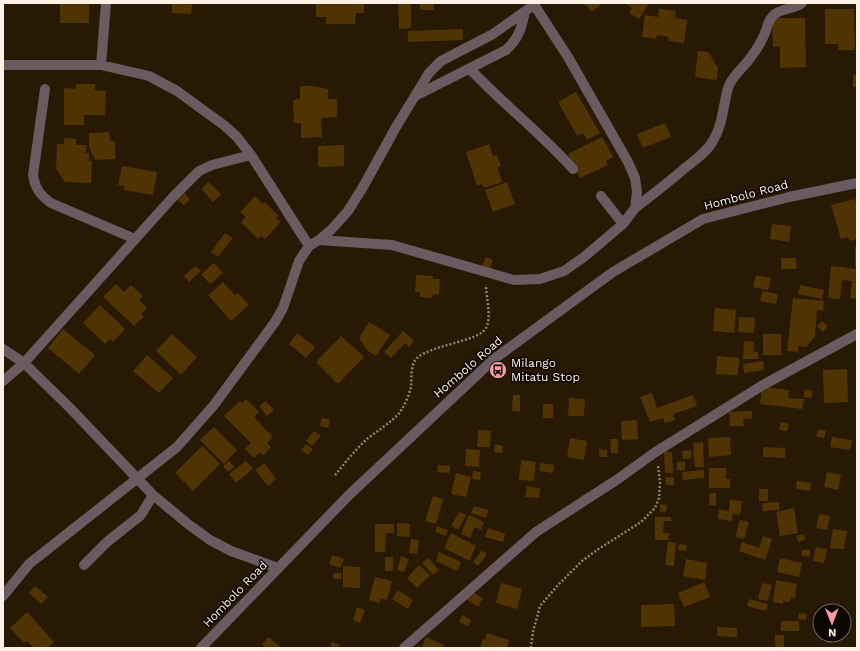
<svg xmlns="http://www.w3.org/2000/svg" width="860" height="651" viewBox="0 0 860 651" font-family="'Work Sans',sans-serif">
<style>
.building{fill:#503302}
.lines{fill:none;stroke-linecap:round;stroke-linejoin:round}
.path{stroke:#8e8170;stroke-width:2.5;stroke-dasharray:2 2;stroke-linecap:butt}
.minor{stroke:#695b60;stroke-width:10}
.tertiary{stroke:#695b60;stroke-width:10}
.labels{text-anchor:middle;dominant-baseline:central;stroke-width:3;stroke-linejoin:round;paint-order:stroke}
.street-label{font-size:12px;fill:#fdf2e5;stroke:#0c0601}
.poi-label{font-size:12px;fill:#fdf2e5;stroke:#0c0601;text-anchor:start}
</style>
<rect width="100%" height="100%" fill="#281904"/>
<path class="building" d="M60,3H89V23H60Z
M172,3H192L191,14L172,13Z
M316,3H364V13H356L355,24H326V17H316Z
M398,3H411V28L399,29Z
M420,3H434V10H420Z
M584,3H603L592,12Z
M626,3H649L639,19L629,13L632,8L626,4Z
M659,9L676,11L675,18L687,20L684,43L668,41L669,37L657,35L656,39L642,37L645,15L658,17Z
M825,9H854L855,50H838V44H825Z
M772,18H805L806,67L780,68V46L773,47Z
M463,29V40L408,42V31Z
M698,51L708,52L718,68L717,80L695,77Z
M853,75H857V87H853Z
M76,84H95V90L106,91L105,115H84V125H64V88L76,89Z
M300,86H312L328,89V99H337V117L321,118L322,137L301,138V123H294L293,100L300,99Z
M576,92L600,133L587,140L583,133L577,136L558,102Z
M665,123L671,137L643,148L637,134Z
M109,132L110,141H115V159L95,160L89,147V133Z
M602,137L613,157L606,161L608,165L580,178L568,154Z
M64,138L76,139V145H86V153H89V161H92L91,183L65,182L56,169L57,144H64Z
M489,144L493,156L497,155L501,166L497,167L502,182L484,188L482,184L477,186L466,152Z
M344,145V166L318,167V146Z
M122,166L157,172L153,195L124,190L125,186L118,185Z
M208,182L221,194L213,202L201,189Z
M507,182L515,204L493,212L485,190Z
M184,193L190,199L184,205L178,200Z
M255,196L263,204L264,202L278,215L276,218L281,222L265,239L261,236L258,239L241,222L246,217L240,212Z
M855,199L857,205V239L850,241L848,237L841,239L831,205Z
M772,224L791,226L789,242L770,239Z
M225,233L233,238L218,257L211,252Z
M855,247H857V267H855Z
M486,257L493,260L488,271L481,268Z
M781,258H796L797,269H781Z
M214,263L223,273L210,284L201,274Z
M195,266L201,271L189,282L184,276Z
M831,266L857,269V299L850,298L852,281L842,280L840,299L828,298Z
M416,275L433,276V279H440L439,295L433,294L432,298L420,297V292H415Z
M756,275L771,278L768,290L753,287Z
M223,282L235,295L238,293L249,305L231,321L208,295Z
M116,284L124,292L131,285L143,296L139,300L147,308L141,314L144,316L134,326L103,297Z
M800,285L824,290L822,299L798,294Z
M762,291L778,294L776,304L760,301Z
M793,298L824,301L823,311L817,310L815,337L806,347L798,346V352L787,351Z
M100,305L125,329L113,342L110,339L105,344L83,323Z
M715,308L736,310L734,333L713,331Z
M739,317L755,318L754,333L738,332Z
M822,321L828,326L823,332L817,326Z
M369,322L390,335L376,356L367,350L359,338Z
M63,329L95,355L79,374L48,348Z
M403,331L414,341L409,347L405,343L391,358L384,352Z
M297,333L315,347L306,358L289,344Z
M172,334L197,357L181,375L156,351Z
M763,334H781V355H763Z
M341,336L364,357L338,384L316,362Z
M744,341L754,342L753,352H758V359H743Z
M147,355L173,378L159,393L133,371Z
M717,356L739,358L738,375L716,374Z
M763,361L764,370L744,373L743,364Z
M847,369L848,402L824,403L823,370Z
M762,387L789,390L788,398L804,399L802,409L760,404Z
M805,389L813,391L811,398L803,397Z
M652,393L657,408L693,395L697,406L673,414L675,420L665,423L663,418L650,422L640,397Z
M513,395H520V412L512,411Z
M569,398L585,399L584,416H568Z
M246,399L259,412L254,417L273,437L267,443L271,447L263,455L260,452L254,458L245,449L251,443L224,416L240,401L242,403Z
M266,401L274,410L267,416L259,406Z
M543,404H553V418H543Z
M752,411V418L743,419L744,426H730L729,412Z
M322,418L330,420L328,428L320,426Z
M637,420L638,439L622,440L621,421Z
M781,422L789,424L787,431L779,430Z
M214,427L237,450L224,464L200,440Z
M818,429L826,431L824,438L816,437Z
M478,430L491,431L490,447H477Z
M314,431L321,436L312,446L306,441Z
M730,437L731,455L709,457L708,438Z
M832,437L852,440L850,450L830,447Z
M570,438L587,441L584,460L567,457Z
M610,439H618V453H611Z
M703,442L704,467H695L693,443Z
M306,444L313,449L308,455L301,450Z
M495,444L503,446L502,453L494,452Z
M202,446L220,464L193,491L175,473Z
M763,447L785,448V458L763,457Z
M466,449L480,450L479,467L465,466Z
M599,449L607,450V457H599Z
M691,450V458L683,459L682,451Z
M664,452H672L673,473H665Z
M521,460L536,462L534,481L519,480Z
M229,461L235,467L228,472L223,466Z
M246,461L253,469L236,483L229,474Z
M677,462H685V470H677Z
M264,463L276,479L268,486L255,470Z
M540,463L554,465L553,473L539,471Z
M438,465L450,466V473L437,472Z
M709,468H726V479H730V488H709Z
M704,470V478L683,480L682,472Z
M473,471L481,472L480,480L472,479Z
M827,472L841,475L838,490L824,487Z
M456,473L471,477L466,497L451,494Z
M665,477H674V485H666Z
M797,481L811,483L810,491L796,489Z
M527,486L540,488L539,498L525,497Z
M759,489H768V501H759Z
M710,493H716V506L709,505Z
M433,496L443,499L436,524L425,521Z
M730,500L742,501L740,515L733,514L732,521L718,519L719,509L729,511Z
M779,502V510L763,511L762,503Z
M660,504L667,505L666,512H660Z
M474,506L488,510L486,518L471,513Z
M794,508L798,533L780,536L776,512Z
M459,512L466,515L458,530L451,526Z
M819,514L830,516L827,530L816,528Z
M469,515L484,522L481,530L475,527L470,538L461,534Z
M655,517H671V521H664L663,533H669L668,540H655Z
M740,520L749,522L744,539L735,537Z
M397,523L410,524L409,537L397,536Z
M375,524H394V533H386L385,552H375Z
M437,526L448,530L446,536L435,532Z
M488,528L505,534L503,542L485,537Z
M833,529L847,531L844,549L830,548Z
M451,533L476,546L469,561L444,548Z
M804,534L805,540L798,542L796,536Z
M763,536L772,539L765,560L739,551L742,542L759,548Z
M411,539L419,540L417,554L409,553Z
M668,542L676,543L674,566L665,565Z
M679,544L687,545L686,551L678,550Z
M816,547L827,549L824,563L813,561Z
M482,550L487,554L478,566L473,562Z
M802,550H810V557L802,556Z
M439,552L461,562L457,571L436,561Z
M332,555L344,559L340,568L329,564Z
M401,556L409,559L404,572L397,570Z
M385,557H393V571H385Z
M428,558L439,570L433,575L422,563Z
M780,558L802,563L799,577L777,572Z
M686,559L707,563L705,580L683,576Z
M419,565L430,575L417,588L407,578Z
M343,566L360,567V588L343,587Z
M333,573H341V579H333Z
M375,577L392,581L387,600L381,598L379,603L369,600Z
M776,580L797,584L795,598L791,597L790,602L783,601V604L773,602Z
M704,582L710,597L684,607L678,593Z
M501,583L522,589L517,609L496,603Z
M762,583L772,585L768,601L758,599Z
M35,586L48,597L41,604L29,593Z
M398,590L413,600L408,609L392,599Z
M472,591L483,599L478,607L466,599Z
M749,599L768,604L766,611L747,606Z
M674,604L675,626L641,627V605Z
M357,607L365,610L360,623L353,620Z
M27,612L54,642L47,648H34L27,641L24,643L10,628Z
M799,613L807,614L806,620L798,619Z
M462,615L471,620L468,626L459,622Z
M781,621H799V631H781Z
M717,627L737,628V637L717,636Z
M487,633L509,640L507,648H480L483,639L485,640Z
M775,635H784V648H775Z
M268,637L282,648H266L262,645Z
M426,637L444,645L442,648L422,647Z
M332,642L340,645L339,648H330Z"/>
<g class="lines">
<path class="path" d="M335,475C345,463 355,450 367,439C377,431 392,422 400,412C405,405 409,395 411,387C412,378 410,365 417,358C433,344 478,342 486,328C492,316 486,298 486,285
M531,648L533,632L540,606L558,585L582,561L597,550L641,522L655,508L659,498L660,483L658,465"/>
<path class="minor" d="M3,65H101L149,76L177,91L225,126L237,137L251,155L309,246
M101,65L106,3
M470,69C503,104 541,133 573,169
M45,89L33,175C35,188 40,195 51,203L135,239
M415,96L506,50C519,38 521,29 525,12
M601,196L623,224
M635,208C652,195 669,182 685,168C695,160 707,152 713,141C723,124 723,106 728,88C732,75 746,66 753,54C758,48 762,40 765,33C768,26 768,19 775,14C783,8 794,9 802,3
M319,240L392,245L514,280L540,279L564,271L584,257L623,224L635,208L637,192L635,178L628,162L568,57L533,3
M3,349L24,363L70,408L153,495L188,524L210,540L231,551L278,568
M3,381L24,363L172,198L199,171L212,165L251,155
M84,565L107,542L141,515L153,495
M3,596L29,564L177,447L214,405L275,322L283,308L299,261L309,246L319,240L331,230L348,211L363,187L396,127L429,73L441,61L493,34L534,5
M404,648L536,532L618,479L654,453L763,385L857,334"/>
<path class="tertiary" d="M201,648L349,495L494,359L613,272L703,219L789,197L857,183"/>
</g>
<defs>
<symbol id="bus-disc" viewBox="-11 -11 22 22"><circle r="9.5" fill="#f49aa1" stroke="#0c0601"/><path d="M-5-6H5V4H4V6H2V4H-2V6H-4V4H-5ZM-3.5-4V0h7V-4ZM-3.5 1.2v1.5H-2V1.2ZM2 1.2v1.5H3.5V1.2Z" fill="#111"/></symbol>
</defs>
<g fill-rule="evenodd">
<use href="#bus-disc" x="488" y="360" width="20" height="20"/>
</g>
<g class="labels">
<g class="street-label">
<text transform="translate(746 195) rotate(-15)">Hombolo Road</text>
<text transform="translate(468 367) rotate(-41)">Hombolo Road</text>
<text transform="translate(235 594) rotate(-46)">Hombolo Road</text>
</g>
<g class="poi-label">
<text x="511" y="363">Milango<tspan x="511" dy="14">Mitatu Stop</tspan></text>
</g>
</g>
<rect width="860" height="651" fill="none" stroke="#fdf2e5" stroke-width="8"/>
<g transform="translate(832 623) rotate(179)"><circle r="19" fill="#0c0601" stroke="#6c645c"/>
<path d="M0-3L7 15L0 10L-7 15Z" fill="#f49aa1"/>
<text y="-6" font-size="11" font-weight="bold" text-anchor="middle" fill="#fdf2e5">N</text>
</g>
</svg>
